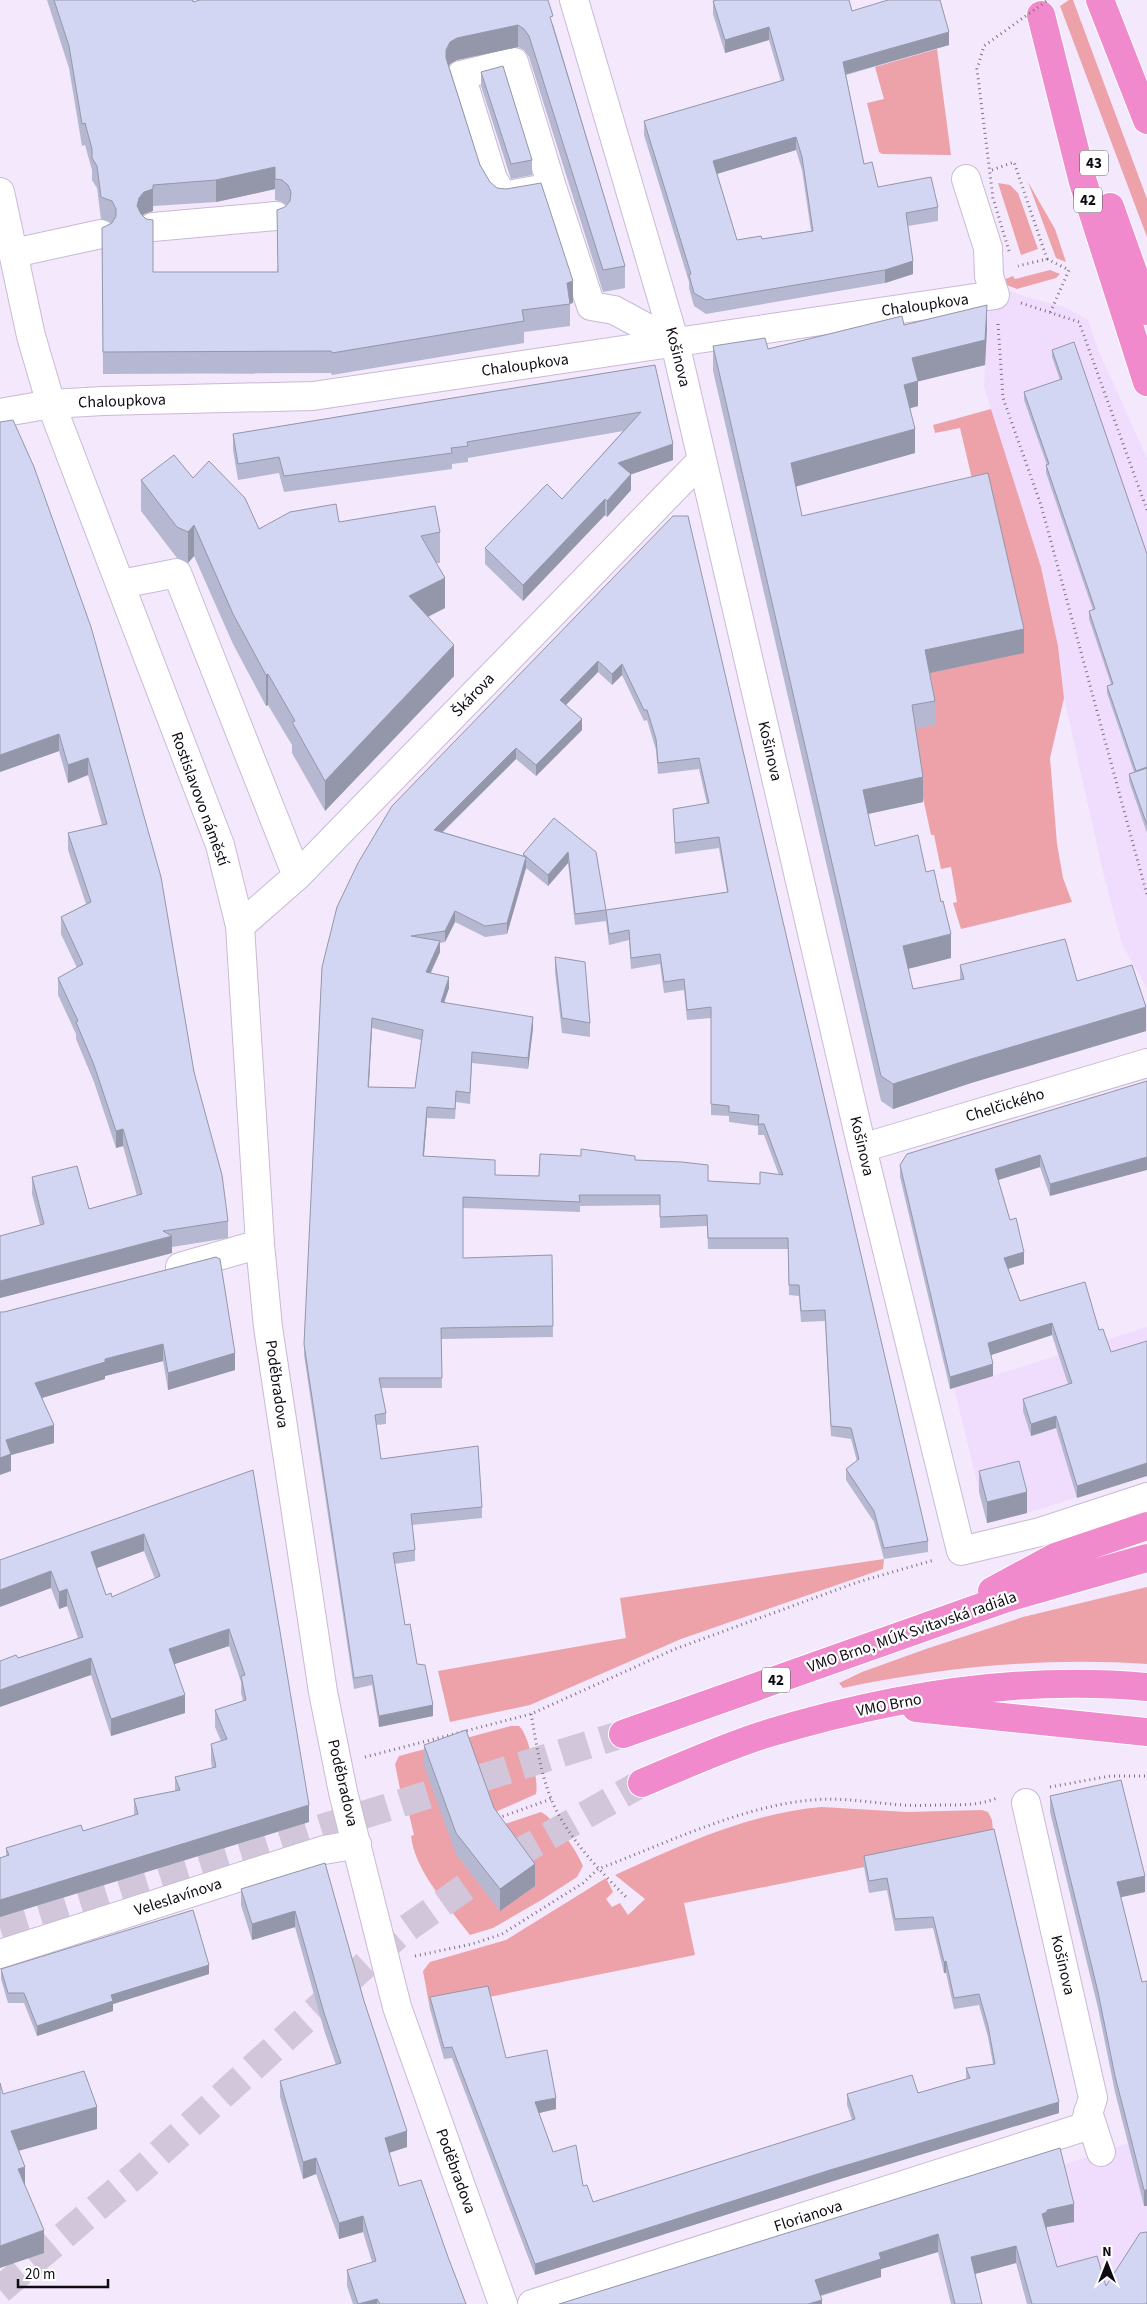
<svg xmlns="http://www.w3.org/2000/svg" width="1147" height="2304" viewBox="0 0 1147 2304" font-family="'Source Sans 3',sans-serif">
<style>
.built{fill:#f0ddfe}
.green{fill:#eda2aa}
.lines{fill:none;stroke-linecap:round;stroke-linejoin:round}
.highway-tunnel{stroke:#d2c7da;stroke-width:28;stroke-dasharray:28 14;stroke-linecap:butt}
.minor-casing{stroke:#c9bad4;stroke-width:30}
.highway-casing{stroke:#fff;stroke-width:30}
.path{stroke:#7a7381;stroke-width:3;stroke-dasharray:1 4;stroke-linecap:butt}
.minor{stroke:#fff;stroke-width:28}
.highway{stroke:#f08acc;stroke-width:28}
.path-bridge{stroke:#7a7381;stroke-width:3;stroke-dasharray:1 4;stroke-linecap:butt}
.wall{fill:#b5b8d0;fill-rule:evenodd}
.shaded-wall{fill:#9496a9}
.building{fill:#d3d6f2;stroke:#9496a9;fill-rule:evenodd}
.labels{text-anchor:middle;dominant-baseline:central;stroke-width:4.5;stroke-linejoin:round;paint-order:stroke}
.shield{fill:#fff;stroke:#57545a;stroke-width:1}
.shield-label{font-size:15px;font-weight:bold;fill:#0f0b13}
.street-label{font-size:16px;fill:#0f0b13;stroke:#fff}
</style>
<rect width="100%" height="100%" fill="#f4e8fd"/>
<path class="built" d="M992,284L1026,297L1065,307L1088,320L1097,347L1147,458V989L1122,944L1103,872L1064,698L1058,646L1041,567L984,387L986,326Z
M1147,1327V1475L1034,1511L987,1523L954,1388Z
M1147,2084V2304H1062L1032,2197L1060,2166L1128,2143Z"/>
<path class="green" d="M1069,0H1073L1147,199V237L1060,6Z
M937,49L951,155L882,154L879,152L867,103L884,99L875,67Z
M1028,182L1055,229L1066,262L1056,258Z
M998,183L1010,185L1018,193L1038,249L1021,255Z
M1050,270L1060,274L1056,278L1017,289L1004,284L1003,280L1013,276L1015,279Z
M991,409L1041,567L1058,646L1064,698L1050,758L1057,844L1063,878L1072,902L961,929L953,903L957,902L951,867L941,869L934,835H931L920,784L912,729L925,674L977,500L960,428L935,433L933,425Z
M884,1559L883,1569L681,1639L530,1705L450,1722L438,1671L626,1638L620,1598Z
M1147,1587V1664C1045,1657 942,1667 843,1688L839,1683L862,1672L926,1649L1023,1617Z
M511,1726H519C529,1734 539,1782 536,1794L489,1815L457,1855L500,1910L493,1828L541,1812C556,1820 577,1851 583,1866L577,1877L543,1899L493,1928L470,1935C449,1907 415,1872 411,1836L414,1835L409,1814H405L395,1764L399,1756Z
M822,1807L907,1812L982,1810L988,1812L992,1820L994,1841L684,1903L695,1955L430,2009L423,1971L430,1962L506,1940L606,1878L613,1892L606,1899L612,1907L620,1903L628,1915L645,1899L615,1875C681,1845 749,1813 822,1807Z"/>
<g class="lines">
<path class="highway-tunnel" d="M0,1928L623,1734
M0,2290L141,2170L399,1934L477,1879L527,1848L642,1783"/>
<defs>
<path id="minor" d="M574,0L675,343L862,1148L961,1551L1040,1532L1147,1497
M552,187L503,196L493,179L461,75L514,62L552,187L591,306L614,310L675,343
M0,192L31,336L51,404L220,845L240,926L260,1244L268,1327L323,1692L343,1792L397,2007L503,2304
M153,227L276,216
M14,253L101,234
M0,413L51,404L103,401L313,396L995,295L989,276L988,248L966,179
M121,584L177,573L297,876
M240,926L297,876L702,460
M862,1148L1147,1063
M180,1267L260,1244
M0,1954L324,1850L357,1844
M1088,2112L1101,2152
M532,2304L1084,2127L1093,2098L1026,1803"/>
<path id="highway" d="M1100,0L1147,120
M1041,15L1083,182L1147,382
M1110,207L1147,311
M992,1591L1055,1557L1147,1526
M916,1708L1147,1732
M623,1734L1004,1599L1147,1558
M642,1783C683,1766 724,1747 766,1734C888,1697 1019,1675 1147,1687"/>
</defs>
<use href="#minor" class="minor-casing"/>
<use href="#highway" class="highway-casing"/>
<path class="path" d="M992,170L1014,162L1047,259L1018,266
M1047,259L1069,270L1050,313
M1021,303L1079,322L1147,510
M998,324L1003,398L1041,505L1147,895
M531,1714C536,1741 540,1770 550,1796C565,1835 598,1869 627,1898
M365,1757L531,1714L675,1649L858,1582L934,1560
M1050,1787L1110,1776H1147
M498,1818L551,1799
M415,1956L472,1944L502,1934L583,1883L598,1869C665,1844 741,1806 812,1800C842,1797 873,1803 903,1805C917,1806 931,1805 945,1805C963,1805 981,1805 997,1798"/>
<use href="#minor" class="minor"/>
<use href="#highway" class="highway"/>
<path class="path-bridge" d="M1009,251L993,198L977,69L984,46L1048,0"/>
</g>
<path class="wall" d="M47,0H193V2L553,24L625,266V288L603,292L529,57L524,50L518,47L457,60L450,64L449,66L480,165L490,182L573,303L570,304V326L524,332V343L332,375L331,373L103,374L102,228L112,223L101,219L97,188L92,180V170L85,145L82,146L69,68ZM275,189V200L282,202L286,205L285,207L277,272H153L143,216L144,214L153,211V206L216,202Z
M713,1L852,11L949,45L846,75L864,164L878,187L938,207V221L908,226L913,274L885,283L706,314L694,306L689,288V282L644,135V121L781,81L769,40L725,53L713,14ZM796,150L802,170L811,231L762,239L737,240L717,174Z
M481,72L532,160V175L511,179L481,86Z
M904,325L987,329L985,365L918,381V406L910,408L915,453L796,486L802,516L1024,653L930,673L935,701V725L916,729L923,802L868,814L875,846L926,872L951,958L908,969L913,989L960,980V965L1077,981L1146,1031L971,1083L893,1109L881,1101L713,371V346L768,349Z
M1052,350L1147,554V833L1129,781V774L1134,772L1107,693V686L1111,684L1089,619V611L1093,610L1046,473V465H1047L1024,400V392L1060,380L1052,357Z
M655,365L673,460L631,474V490L607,517L605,515L523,601L485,564V548L562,499L623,431L468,458V462L452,464V469L284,492L279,473L238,480L233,450V434Z
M0,422L194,1072L228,1221V1238L172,1247V1253L0,1298V1236L40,1225L32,1194V1177L89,1209L137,1196L123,1146L116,1148L94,1082L76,1039V1034L58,995V978L77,968L61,934V917L86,904L68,850V833L102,825L88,775L68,783L59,751L0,772Z
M193,478L259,529L339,522L440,532V563H436L445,608L428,617L454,676L325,811L292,753V745L268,705L266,706L233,644L194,556L188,563L177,558L141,511V480Z
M673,516L928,1541V1552L884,1559L874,1522L846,1480V1469L857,1461L851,1439L831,1436L825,1321L801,1322L799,1296L789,1295L788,1249H708L707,1226L660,1228V1205L580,1206V1212L463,1208V1258L552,1255L553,1337L441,1339L442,1388H381L386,1413V1424L376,1425L381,1459L482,1507V1518L412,1525L415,1550V1561L394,1564L405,1625L433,1716L379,1727L372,1685L354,1689L304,1355L322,967ZM598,672L612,685L622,675L644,721L647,720L656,750L658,774L699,769L707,804L673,809L675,854L719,848L727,892L606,910L554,818L523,854V856L443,832L516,759L536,776L582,730L566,705ZM568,863L575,925L606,921L609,945L629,940L631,969L660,964L664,993L684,990L687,1020L711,1018V1115L729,1116V1122L758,1126V1135H764L779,1175L760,1184L708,1181L635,1160L539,1176L495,1175L424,1156L427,1118L455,1119L456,1102L470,1104L472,1063L528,1069L533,1028L444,1002L449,988L431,973L440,952V943L445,942L455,922L485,937L507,934L526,868L548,886ZM372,1028L421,1040L415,1088L369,1087Z
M555,957L590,1023V1037L562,1033L555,972Z
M1147,1081L1050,1196L1040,1167L998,1180L1010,1220L1024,1264L1008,1269L1020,1301L1085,1282L1077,1498L1056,1428L1031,1436L1023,1411V1399L1068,1384L1052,1335L991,1355L993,1376L950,1389L900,1177V1165Z
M216,1257L235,1370L168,1390L163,1361L105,1376V1379L42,1398L54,1443L11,1455V1471L4,1312Z
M253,1470L309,1822L0,1917V1858L6,1856V1848L83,1831L134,1815V1799L175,1791V1777L212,1768L211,1761V1744L221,1741L215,1727V1710L243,1701L241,1693V1682L229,1646L174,1664L185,1713L111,1736L91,1675L18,1658L78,1638L67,1606L59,1609L51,1588L0,1560ZM144,1551L155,1579L112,1597L106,1595L97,1568Z
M979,1471L1027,1513L987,1523L979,1492Z
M424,1745L494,1808L535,1886L500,1911L456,1854L424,1766Z
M1050,1796L1145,1892L1121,1897L1142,1982L1147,1981L1144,2206L1115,2092L1098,2008L1050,1812Z
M994,1829L1059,2113L830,2182L535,2275L452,2058L444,2059L430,2009V1997L506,2058L556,2109L539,2113L553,2152L583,2186L593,2202L852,2120L847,2105V2094L918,2093L966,2079V2068L993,2064L988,2037L979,2005L954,2009L946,1973H944L933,1928L895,1931L887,1890L869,1893L864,1867V1856Z
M325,1863L364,2001L407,2147L389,2153L399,2186L448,2257L466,2304H353L347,2286V2270L372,2262L363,2232L339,2239L316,2174L303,2179L280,2097V2081L336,2065L324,2030L295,1927L252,1940L241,1905V1889Z
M1,1969L209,1974L113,2004V2011L37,2036L24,2003H8L1,1979Z
M1060,2148L1074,2222L1047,2227V2230H1046L1057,2267L1147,2304H1027L1016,2263L975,2274L982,2304H951L938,2252L881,2269V2277L821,2296L822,2304H559Z"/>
<path class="shaded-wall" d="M518,25V47L457,60L450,64L446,72V50L450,42L457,38Z
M769,27V40L725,53V40Z
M949,32V45L843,75V62Z
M796,137V150L713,175V161Z
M275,167V189L216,202V180Z
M153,189V211L144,214L139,220L137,206L139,198L144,192Z
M913,261V274L885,283V270Z
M573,281V303L567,304V283Z
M987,305V329L985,365L912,383V358Z
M918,381V406L904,410V385Z
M915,429V453L791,488V463Z
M673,444V460L618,479V463Z
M631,474V490L607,517V501Z
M605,499V515L523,601V585Z
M194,525V556L188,563V532Z
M445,578V608L409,626V596Z
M1024,629V653L925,674V650Z
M454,645V676L325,811V781Z
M598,661V672L560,711V700Z
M622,664V675L612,685V674Z
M268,674V705L266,706V675Z
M582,719V730L536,776V765Z
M59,734V751L0,772V755Z
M516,748V759L434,840V830Z
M88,758V775L68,783V765Z
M923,777V802L863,815V790Z
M568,852V863L548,886V875Z
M526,857V868L507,934V923Z
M455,911V922L445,942V931Z
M951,934V958L903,970V946Z
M440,941V952L426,982V972Z
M449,977V988L441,1012V1002Z
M1146,1007V1031L971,1083L893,1109V1084L971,1059Z
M533,1017V1028L528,1069V1058Z
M372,1018V1028L368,1098V1087Z
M427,1107V1118L423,1166V1156Z
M123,1129V1146L116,1148V1131Z
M1040,1155V1167L995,1181V1169Z
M1147,1157V1170L1050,1196V1184Z
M172,1236V1253L0,1298V1281Z
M1024,1252V1264L1004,1270V1258Z
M1052,1323V1335L988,1356V1343Z
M163,1344V1361L105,1376V1379L35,1400V1383L105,1359Z
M235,1353V1370L168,1390V1373Z
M993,1364V1376L950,1389V1377Z
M1056,1416V1428L1031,1436V1424Z
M54,1425V1443L11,1455V1471L0,1475V1458L6,1440Z
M1147,1463V1476L1077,1498V1486Z
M1027,1492V1513L987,1523V1502Z
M144,1534V1551L91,1570V1552Z
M51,1571V1588L0,1607V1590Z
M67,1589V1606L59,1609V1592Z
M229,1629V1646L169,1666V1649Z
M91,1658V1675L0,1707V1690Z
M185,1695V1713L111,1736V1719Z
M433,1705V1716L379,1727V1716Z
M309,1805V1822L0,1917V1900Z
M535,1864V1886L500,1911V1889Z
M1145,1876V1892L1117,1898V1882Z
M295,1911V1927L252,1940V1924Z
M946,1961V1973H944V1962Z
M209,1965V1974L113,2004V2011L37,2036V2026L111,1995Z
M556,2098V2109L535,2114V2102Z
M1059,2102V2113L830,2182L535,2275V2264L830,2170Z
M97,2107V2129L11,2153V2131Z
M407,2131V2147L385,2154V2138Z
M316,2158V2174L303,2179V2162Z
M25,2167V2190L18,2169Z
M1144,2190H1147V2206H1144Z
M1074,2204V2222L1047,2227V2230L1042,2231V2214L1047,2210Z
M363,2216V2232L339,2239V2223Z
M44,2230V2253L0,2268V2246Z
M938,2234V2252L881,2269V2277L815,2297V2280L879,2253Z
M1016,2246V2263L971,2275V2257Z
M377,2299V2304H359Z
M822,2300V2304H808Z"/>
<path class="building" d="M54,0H193V2L200,0H548L553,16L550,17L625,266L603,270L529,36L524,29L518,25L457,38L450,42L446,50V58L480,165L490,182L497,188L506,189L541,183L573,281L567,283L570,304L522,310L524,321L332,353L331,351L103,352L102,228L112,223L116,216V209L112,201L101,197L97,166L92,158V149L85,123L82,124L69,46ZM275,167V179L282,180L288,185L291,192L290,201L285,207L277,210L278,272H153V220L146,219L141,214L137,206L139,198L144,192L153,189V185L216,180Z
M717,0H849L852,11L888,0H940L949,32L843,62L864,164L872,162L878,187L931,177L938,207L906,213L913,261L885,270L706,300L694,293L689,275L691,274L644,121L784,80L769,27L725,40L713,1ZM796,137L802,157L813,231L762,239L761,236L737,240L713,161Z
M503,66L532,160L511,164L481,72Z
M987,305L985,340L912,358L918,381L904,385L915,429L791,463L802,516L988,473L1024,629L925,650L935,701L912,705L923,777L863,790L875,846L918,835L926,872L934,870L941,902L943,901L951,934L903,946L913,989L964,979L960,965L1065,939L1077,981L1132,965L1146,1007L971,1059L893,1084L881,1076L713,346L765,338L768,349L902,316L904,325Z
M1074,342L1147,554V767L1136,771L1107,686L1113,684L1089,611L1095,609L1046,465L1049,464L1024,392L1062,379L1052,350Z
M655,365L673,444L618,463L631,474L607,501L605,499L523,585L485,548L547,484L562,499L641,412L467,442L468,446L451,448L452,453L284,476L279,457L238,464L233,434Z
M13,420L34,467L91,627L161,877L194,1072L222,1175L228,1221L163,1231L172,1236L0,1281V1236L44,1224L32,1177L77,1166L89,1209L142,1194L123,1129L116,1131L94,1065L76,1022L78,1021L58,978L83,964L61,917L91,902L68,833L107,824L88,758L68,765L59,734L0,755V422Z
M174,455L193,478L209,461L245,498L259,529L290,512L336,504L339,522L435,506L440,532L421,536L445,578L409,596L454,645L325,781L292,722L295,721L268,674L266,675L233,614L194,525L188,532L177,527L141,480Z
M673,516H688L928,1541L884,1548L874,1511L846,1469L859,1459L851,1428L831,1426L825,1310L801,1311L799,1285H789L788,1238H708L707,1215L660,1217V1195H579L580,1202L463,1197V1258L552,1255L553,1326L441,1328L442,1378H379L386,1413L375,1415L381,1459L478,1446L482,1507L411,1514L415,1550L393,1553L405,1625L410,1624L417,1664L425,1665L433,1705L379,1716L372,1675L354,1678L304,1344L322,967L337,907L358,863L392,806ZM598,661L612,674L622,664L644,710H647L656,739L658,763L699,758L709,803L673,809L675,843L719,837L728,892L606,910L609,934L629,930L631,958L660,954L664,982L684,979L687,1010L711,1007V1104L729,1106V1112L759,1115L758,1124H764L783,1175L760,1172V1184L708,1181V1165L682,1162L635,1160V1156L581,1149V1156L540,1154L539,1176L495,1175V1160L423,1156L427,1107L455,1109L456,1091L470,1093L472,1052L528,1058L533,1017L441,1002L449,977L426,972L440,941L411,936L445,931L455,911L485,926L507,923L526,857L434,830L516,748L536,765L582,719L560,700ZM372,1018L423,1030L415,1088L368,1087Z
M1147,768V825L1129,774Z
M554,818L596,852L606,910L575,914L568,852L548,875L523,854Z
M555,957L585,962L590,1023L562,1018Z
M1147,1081V1157L1050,1184L1040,1155L995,1169L1010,1220L1016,1218L1024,1252L1004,1258L1020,1301L1085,1282L1099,1330L1103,1329L1111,1352L1147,1341V1463L1077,1486L1056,1416L1031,1424L1023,1399L1072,1383L1052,1323L988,1343L993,1364L950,1377L900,1165L907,1154Z
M216,1257L220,1259L235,1353L168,1373L163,1344L105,1359V1362L35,1383L54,1425L6,1440L11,1454L0,1458V1312H4Z
M1019,1461L1027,1492L987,1502L979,1471Z
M253,1470L309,1805L0,1900V1858L9,1855L6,1848L81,1825L83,1831L138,1814L134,1799L180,1790L175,1777L216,1767L211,1744L227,1739L215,1710L246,1700L241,1676L245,1675L229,1629L169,1649L185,1695L111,1719L91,1658L0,1690V1661L16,1655L18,1658L83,1637L67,1589L59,1592L51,1571L0,1590V1560ZM144,1534L160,1576L112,1597L111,1593L106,1595L91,1552Z
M466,1730L494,1808L535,1864L500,1889L456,1833L424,1745Z
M1121,1780L1145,1876L1117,1882L1142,1982L1147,1981V2190H1144L1115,2076L1098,1992L1050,1796Z
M994,1829L1059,2102L830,2170L535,2264L452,2047L444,2048L430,1997L488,1986L506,2058L547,2050L556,2098L535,2102L553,2152L576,2145L583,2186L587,2185L593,2202L855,2119L847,2094L912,2075L918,2093L970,2078L966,2068L995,2064L988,2026L979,1994L954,1998L946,1961L944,1962L933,1917L895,1919L887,1878L869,1881L864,1856Z
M325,1863L364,2001L407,2131L385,2138L399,2186L421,2180L448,2257L466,2304H380L377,2299L358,2304L347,2270L376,2261L363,2216L339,2223L316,2158L303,2162L280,2081L341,2063L324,2013L295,1911L252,1924L241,1889Z
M193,1910L209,1965L111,1995L113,2001L37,2026L24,1993H8L1,1969Z
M84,2071L97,2107L11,2131L25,2167L18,2169L44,2230L0,2246V2083L3,2094Z
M1060,2148L1074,2204L1047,2210V2212L1042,2214L1057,2267L1097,2256L1106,2286L1140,2233L1147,2232V2304H1032L1016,2246L971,2257L982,2304H955L938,2234L879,2253L881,2259L815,2280L822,2300L808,2304H559Z"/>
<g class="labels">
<g class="shield">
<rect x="1080" y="150.5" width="28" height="25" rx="4"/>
<rect x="1074" y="187.5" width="28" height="25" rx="4"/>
<rect x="762" y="1667.5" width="28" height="25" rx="4"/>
</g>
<g class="shield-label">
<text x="1094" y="163">43</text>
<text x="1088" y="200">42</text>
<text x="776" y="1680">42</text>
</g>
<g class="street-label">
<text transform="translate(925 305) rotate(-8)">Chaloupkova</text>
<text transform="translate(678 357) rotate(76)">Košinova</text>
<text transform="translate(525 365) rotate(-8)">Chaloupkova</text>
<text transform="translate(122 401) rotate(-2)">Chaloupkova</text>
<text transform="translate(473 695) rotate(-46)">Škárova</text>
<text transform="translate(770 751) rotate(77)">Košinova</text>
<text transform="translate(200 799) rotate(70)">Rostislavovo náměstí</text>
<text transform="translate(1005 1105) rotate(-17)">Chelčického</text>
<text transform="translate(862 1146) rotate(77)">Košinova</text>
<text transform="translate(277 1384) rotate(82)">Poděbradova</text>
<text transform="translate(912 1632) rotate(-19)">VMO Brno, MÚK Svitavská radiála</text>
<text transform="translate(889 1705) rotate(-11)">VMO Brno</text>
<text transform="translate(343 1783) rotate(77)">Poděbradova</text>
<text transform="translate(178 1897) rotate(-18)">Veleslavínova</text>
<text transform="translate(1063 1965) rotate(77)">Košinova</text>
<text transform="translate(456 2171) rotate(70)">Poděbradova</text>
<text transform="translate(808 2216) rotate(-18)">Florianova</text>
</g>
</g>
<g transform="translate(1107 2264)" stroke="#ffffff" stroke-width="4" paint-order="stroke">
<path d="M0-4L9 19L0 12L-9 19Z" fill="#0f0b13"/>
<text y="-8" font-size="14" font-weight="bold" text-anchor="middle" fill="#0f0b13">N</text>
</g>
<path d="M18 2279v8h90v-8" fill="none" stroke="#0f0b13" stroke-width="2.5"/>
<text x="25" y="2279" font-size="15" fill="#0f0b13" stroke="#ffffff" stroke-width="4" paint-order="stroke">20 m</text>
</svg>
